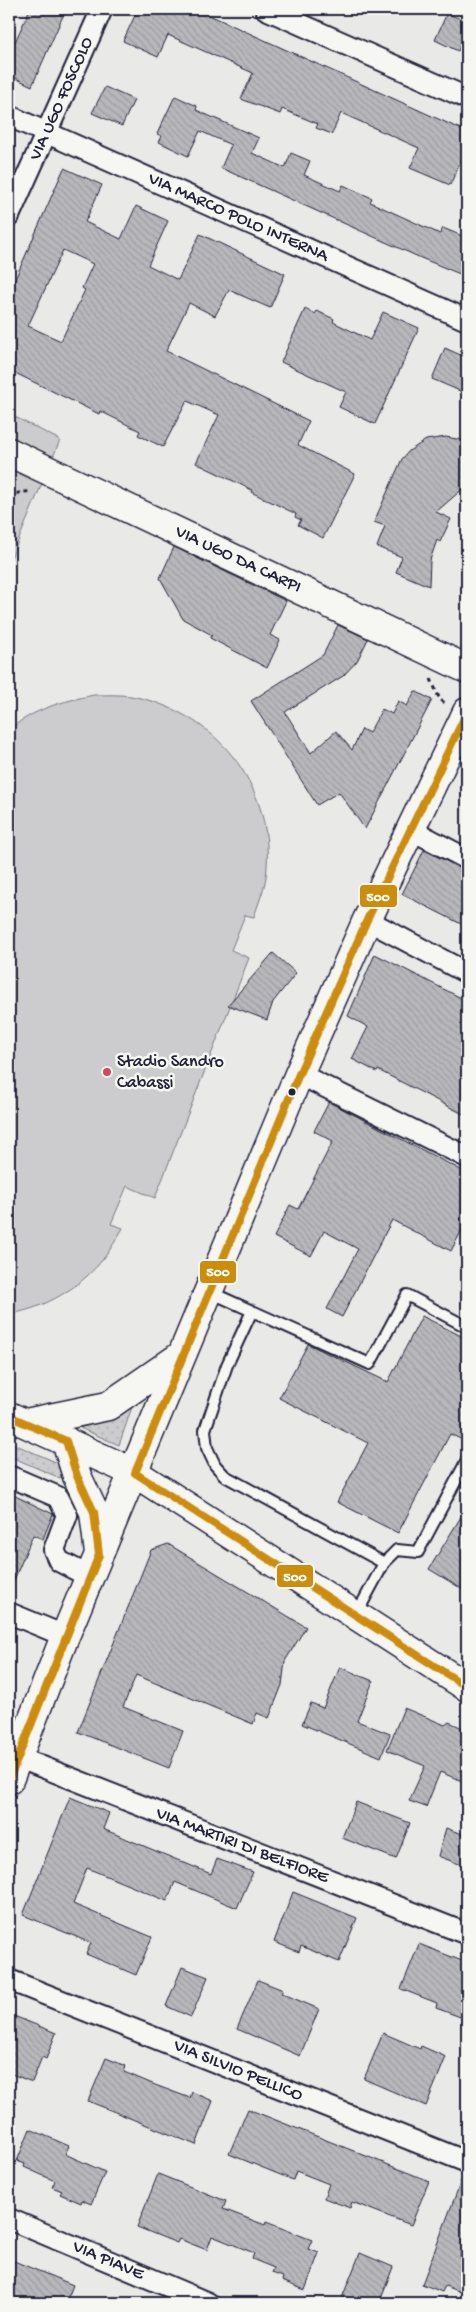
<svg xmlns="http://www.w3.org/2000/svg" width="476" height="2312" viewBox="0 0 476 2312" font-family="'Gochi Hand',sans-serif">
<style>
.green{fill:url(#green-dots);stroke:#777784}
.pitch{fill:#ccccce;stroke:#777784}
.building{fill:url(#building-back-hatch);stroke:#22223b;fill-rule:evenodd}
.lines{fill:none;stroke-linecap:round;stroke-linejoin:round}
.lane-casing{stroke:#22223b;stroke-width:14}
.street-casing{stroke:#22223b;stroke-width:24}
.secondary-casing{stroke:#22223b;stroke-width:31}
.path{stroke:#22223b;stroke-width:3;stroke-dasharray:4 4;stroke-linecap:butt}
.lane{stroke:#f6f6f2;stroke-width:10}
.street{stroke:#f6f6f2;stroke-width:20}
.secondary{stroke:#f6f6f2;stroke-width:28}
.bus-1-casing{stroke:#f6f6f2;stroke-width:11}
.bus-1{stroke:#cc8c0c;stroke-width:8}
.poi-dot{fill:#d1495b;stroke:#f6f6f2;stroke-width:2}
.bus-dot{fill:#22223b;stroke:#f6f6f2;stroke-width:2}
.labels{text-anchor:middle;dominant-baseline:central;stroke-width:5;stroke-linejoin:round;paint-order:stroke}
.street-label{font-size:18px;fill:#22223b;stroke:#f6f6f2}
.poi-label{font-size:18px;fill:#22223b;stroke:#f6f6f2;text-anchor:start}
.line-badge{stroke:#f6f6f2;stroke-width:2}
.badge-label{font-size:14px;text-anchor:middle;font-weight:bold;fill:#fff}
</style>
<defs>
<pattern id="green-dots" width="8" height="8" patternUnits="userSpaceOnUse" patternTransform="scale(1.25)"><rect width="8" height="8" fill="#ccccce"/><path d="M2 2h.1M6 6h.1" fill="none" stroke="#afafb2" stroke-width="1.8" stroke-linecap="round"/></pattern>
<pattern id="building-back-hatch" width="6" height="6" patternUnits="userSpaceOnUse" patternTransform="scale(1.25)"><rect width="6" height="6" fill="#b8b8bc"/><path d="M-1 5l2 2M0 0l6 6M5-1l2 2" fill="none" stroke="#9e9ea2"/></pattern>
</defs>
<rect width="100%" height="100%" fill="#e9e9e7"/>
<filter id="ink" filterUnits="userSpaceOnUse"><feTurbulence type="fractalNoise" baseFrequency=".02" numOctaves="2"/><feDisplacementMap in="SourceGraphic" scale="10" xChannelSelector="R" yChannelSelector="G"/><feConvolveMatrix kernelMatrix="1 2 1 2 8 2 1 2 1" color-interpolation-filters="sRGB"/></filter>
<g filter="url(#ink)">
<path class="green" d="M133,1404L119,1445L80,1428L106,1420Z
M9,1442L65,1466L60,1478L9,1456Z"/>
<path class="pitch" d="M9,414L60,440L9,563Z
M94,695C108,695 123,694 136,697C220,715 277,791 266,877C264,890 258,904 254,917L245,915L231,950L249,958L155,1198L127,1186L111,1224L123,1228C117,1238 111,1249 104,1258C82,1286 45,1309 9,1314V730C33,709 63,701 94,695Z"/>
<path class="building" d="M30,9H66L32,86L9,75V55Z
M138,9H196L467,132V147L450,185L410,168L419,148L341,113L332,134L316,128L318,124L282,109L280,114L241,99L253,73L168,35L158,57L123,41Z
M447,13L467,22V31L458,51L435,40Z
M105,87L134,100L122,126L92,113Z
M175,96L197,106L196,110L259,138L252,153L285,168L291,153L310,161L304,175L340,191L343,185L372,198L370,202L440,234L443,228L467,238V257L460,274L421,258L221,168L231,145L200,131L188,156L159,142L162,136L157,134Z
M64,168L102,185L85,222L121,239L136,206L168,221L148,265L178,280L200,234L285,274L270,308L229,290L215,316L189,303L166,351L309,421L298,445L355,474L323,538L298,525L301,520L295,517L296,514L251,492L252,490L196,463L219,415L187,401L163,447L138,435L140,431L100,411L99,414L9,370V293ZM63,250L93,264L82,288L85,290L61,341L28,326Z
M305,309L315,314L317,311L334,319L333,322L370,340L383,312L419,328L375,424L339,407L346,392L281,362Z
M445,348L467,358V394L432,379Z
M446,437L467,441V487L459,492L436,512L451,519L440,542L437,540L430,560L429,586L396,572L402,557L377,547L385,526L374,522L402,459L409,451L426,440Z
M174,547L286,601L270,635L280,640L267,668L210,638L212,635L183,619L160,578Z
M338,625L368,639L357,661L343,676L285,712L311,753L336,731L352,750L362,729L369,733L382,709L392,714L398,701L407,706L415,691L432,700L365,829L339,792L317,805L251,701L323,655Z
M424,850L467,871V927L402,894Z
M273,953L296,973L273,1002L267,1020L228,1005Z
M375,954L467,1001V1116L378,1070L377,1072L352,1059L368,1027L348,1016Z
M329,1102L467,1173V1220L451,1251L392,1220L342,1317L327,1309L358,1249L324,1231L311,1256L274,1237L290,1205L298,1209L333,1141L314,1131Z
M422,1316L467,1339V1442L450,1434L398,1533L337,1502L368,1443L279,1398L308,1344L388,1382Z
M9,1493L53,1514L43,1539L33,1535L9,1592Z
M467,1507V1592L429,1569Z
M168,1544L306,1627L285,1661L282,1685L269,1718L257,1713L253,1724L136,1675L123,1707L183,1731L169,1768L78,1732L151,1550Z
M340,1667L373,1681L357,1721L390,1734L381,1757L302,1724L311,1703L323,1708Z
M404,1708L445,1725L449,1722L467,1730V1783L440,1772L426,1807L409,1801L425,1766L387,1750Z
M70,1797L109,1813L103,1829L211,1874L217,1859L253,1872L237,1908L175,1882L167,1901L87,1868L73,1904L152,1937L136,1975L86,1954L91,1943L23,1915Z
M356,1802L410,1823L396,1859L342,1838Z
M446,1828L467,1836V1867L438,1856Z
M293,1892L357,1918L339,1962L301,1946L299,1952L274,1942Z
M419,1944L467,1963V2006L463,2018L436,2008L437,2003L401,1989Z
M182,1967L208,1977L191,2017L166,2006Z
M258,1980L283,1990L281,1993L319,2009L300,2056L237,2029Z
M9,2014L56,2033L46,2059L42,2057L32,2082L9,2073Z
M383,2033L420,2049L421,2046L446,2057L426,2106L364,2079Z
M106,2058L126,2066L124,2072L155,2085L190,2098L192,2092L213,2101L196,2145L88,2101Z
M248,2109L429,2181L411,2225L352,2202L350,2208L324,2198L329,2184L296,2171L293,2180L229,2154Z
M30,2129L69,2146L65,2154L105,2172L91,2204L82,2200L81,2203L60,2194L62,2191L52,2187L55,2181L24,2167L25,2164L17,2161Z
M464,2173L467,2174V2238L460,2256L467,2258V2294L445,2286L442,2292L422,2284Z
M158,2174L226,2201L223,2209L265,2225L266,2222L312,2240L308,2249L319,2253L305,2290L282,2281L283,2277L272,2273L274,2268L252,2259L254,2253L212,2236L207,2250L179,2239L177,2243L137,2227Z
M360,2253L393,2267L379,2303H340Z
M9,2259L73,2285L66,2303H9Z"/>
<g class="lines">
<defs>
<path id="lane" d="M210,1292L370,1364L407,1295L467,1327
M252,1311L227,1365L205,1430L207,1448L215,1465L225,1476L384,1563L397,1550L418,1552L467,1460
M356,1615L384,1563"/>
<path id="street" d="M266,9L467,98
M9,116L467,320
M9,216L102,9
M410,829L467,859
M367,920L467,973
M299,1074L467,1157
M9,1476L58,1497L67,1515L54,1550L59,1561L90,1577
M9,1613L65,1636
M17,1757L467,1934
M9,1980L467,2162
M9,2219L208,2303"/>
<path id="secondary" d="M9,452L467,669
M9,1416L135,1473L467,1687
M26,1423L108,1406L182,1355
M66,1441L77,1476L94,1512L99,1554
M9,1780L65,1636L299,1074L367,920L467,712"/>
</defs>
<use href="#lane" class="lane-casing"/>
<use href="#street" class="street-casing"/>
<use href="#secondary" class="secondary-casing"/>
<path class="path" d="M9,492L13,494L31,491
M431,679L440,700L445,703"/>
<use href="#lane" class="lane"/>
<use href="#street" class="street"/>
<use href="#secondary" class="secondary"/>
<defs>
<path id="bus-1" d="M467,712L367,920L299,1074L135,1473L467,1687
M9,1416L66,1441L77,1476L94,1512L99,1555L9,1780"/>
</defs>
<use href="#bus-1" class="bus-1-casing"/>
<use href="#bus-1" class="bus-1"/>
</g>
</g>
<circle class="poi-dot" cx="107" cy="1072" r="5"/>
<circle class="bus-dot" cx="292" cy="1092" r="4.5"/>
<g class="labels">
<g class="street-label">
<text transform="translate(62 99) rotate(-66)">VIA UGO FOSCOLO</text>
<text transform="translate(238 218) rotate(24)">VIA MARCO POLO INTERNA</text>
<text transform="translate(238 560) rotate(25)">VIA UGO DA CARPI</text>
<text transform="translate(242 1846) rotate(21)">VIA MARTIRI DI BELFIORE</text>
<text transform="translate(238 2071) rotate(22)">VIA SILVIO PELLICO</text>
<text transform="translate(108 2261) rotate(23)">VIA PIAVE</text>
</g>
<g class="poi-label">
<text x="117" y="1062">Stadio Sandro<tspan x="117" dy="21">Cabassi</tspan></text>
</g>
</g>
<g class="line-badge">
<rect x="359" y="884" width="39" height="24" rx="5" fill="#cc8c0c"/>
<rect x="199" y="1260" width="38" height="24" rx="5" fill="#cc8c0c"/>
<rect x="276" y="1564" width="38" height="24" rx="5" fill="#cc8c0c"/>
</g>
<g class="badge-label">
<text x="378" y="901">500</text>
<text x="218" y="1276">500</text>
<text x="295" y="1581">500</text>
</g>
<rect width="476" height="2312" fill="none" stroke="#f6f6f2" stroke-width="30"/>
<rect x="15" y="15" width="446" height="2282" fill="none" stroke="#22223b" stroke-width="2" filter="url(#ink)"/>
</svg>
